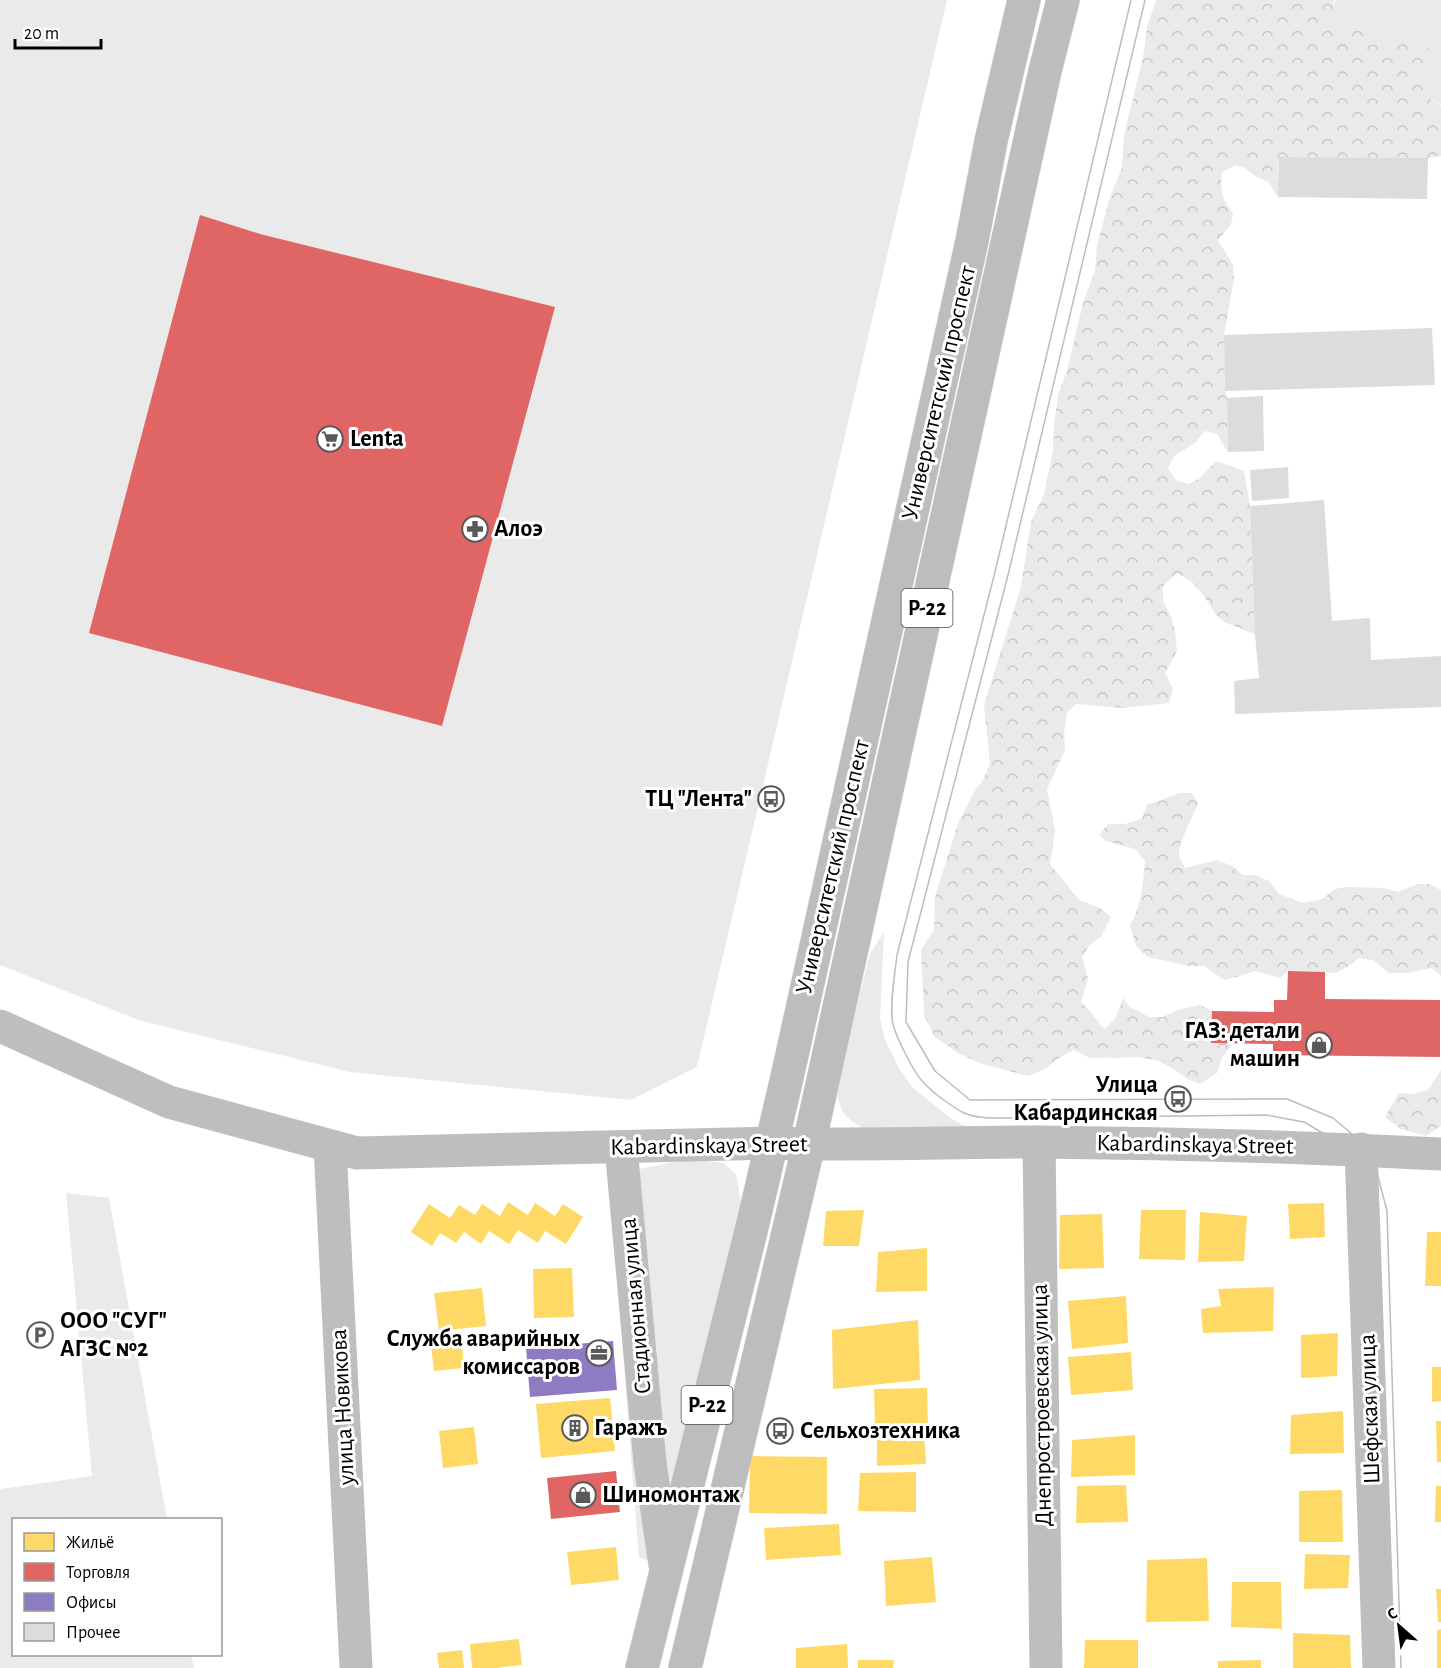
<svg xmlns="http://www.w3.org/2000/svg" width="1441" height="1668" font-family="'Alegreya Sans',sans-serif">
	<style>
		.green { fill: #eaeaea }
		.forest { fill: url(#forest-crowns) }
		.homes { fill: #ffd966 }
		.shops { fill: #e06666 }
		.offices { fill: #8e7cc3 }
		.building { fill: #dcdcdc }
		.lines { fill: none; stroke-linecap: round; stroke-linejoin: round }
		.highway-casing { stroke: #dbdbdb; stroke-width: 34 }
		.minor { stroke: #bebebe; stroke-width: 33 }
		.highway { stroke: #bdbdbd; stroke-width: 33 }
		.tram { stroke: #bdbdbd; stroke-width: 1.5 }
		.labels { text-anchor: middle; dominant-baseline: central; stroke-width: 6; stroke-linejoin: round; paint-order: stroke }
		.shield { fill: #fff; stroke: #4c4c4c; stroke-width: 1.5 }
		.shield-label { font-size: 22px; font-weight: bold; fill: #000 }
		.street-label { font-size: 24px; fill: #000; stroke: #fff }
		.poi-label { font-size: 24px; font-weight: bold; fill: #000; stroke: #fff; text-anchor: start }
	</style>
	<defs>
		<pattern id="forest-crowns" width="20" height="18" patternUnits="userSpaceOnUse" patternTransform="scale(1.5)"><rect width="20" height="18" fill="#eaeaea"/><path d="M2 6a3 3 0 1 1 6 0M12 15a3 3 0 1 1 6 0" fill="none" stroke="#c7c7c7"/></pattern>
	</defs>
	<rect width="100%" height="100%" fill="#fff"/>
	<!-- green -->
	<g class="green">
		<path d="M 0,0 L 947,0 L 697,1067 L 631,1100 L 350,1072 L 141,1021 L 0,965 Z"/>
		<path d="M 1336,0 L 1441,0 L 1441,104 L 1429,99 L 1413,38 L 1370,45 L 1326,22 Z"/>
		<path d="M 884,932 L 880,1019 L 885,1040 L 899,1068 L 912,1087 L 950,1118 L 980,1134 L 870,1131 C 846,1121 840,1113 836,1088 L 870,954 Z"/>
		<path d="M 689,1159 L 723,1163 L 736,1174 L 741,1203 L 655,1562 L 639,1558 L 609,1175 Z"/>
		<path d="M 66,1193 L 109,1198 L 167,1519 L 14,1520 L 14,1654 L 191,1655 L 194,1668 L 0,1668 L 0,1489 L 92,1476 Z"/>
	</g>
	<!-- forest -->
	<g class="forest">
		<path d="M 1156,0 L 1334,0 L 1332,14 L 1327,22 L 1341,30 L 1360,30 L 1370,45 C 1383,44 1397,37 1410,38 C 1416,39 1423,44 1428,47 L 1434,64 L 1424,80 L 1429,99 L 1441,105 L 1441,156 L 1428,158 L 1279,157 L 1278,197 L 1268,182 L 1257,177 L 1244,168 L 1236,165 L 1222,172 C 1220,189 1221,199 1233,213 L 1231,225 L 1218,240 L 1233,265 L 1234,279 L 1224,335 L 1225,390 L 1227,398 L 1228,452 L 1217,434 L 1205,431 L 1195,443 L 1174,456 L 1168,469 L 1176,480 L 1188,484 L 1199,479 L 1216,461 L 1244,471 L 1250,506 L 1255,634 L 1224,622 L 1216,615 L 1204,596 L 1192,582 L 1177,573 L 1163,586 L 1163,601 L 1171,617 L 1175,631 L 1177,651 L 1165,673 L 1173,689 L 1169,703 L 1122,708 L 1076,704 L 1067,712 L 1064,733 L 1065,750 L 1047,789 L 1055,831 L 1050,864 L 1079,900 L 1100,908 L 1111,917 L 1102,935 L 1090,945 L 1082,956 L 1088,979 L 1081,1002 C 1091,1010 1095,1020 1104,1029 C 1117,1020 1118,1012 1123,998 L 1130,1007 L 1149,1017 L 1163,1017 L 1177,1010 L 1200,1005 L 1212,1011 L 1211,1043 L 1233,1043 L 1222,1058 L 1217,1073 L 1200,1084 L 1188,1079 L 1173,1069 L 1159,1061 L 1139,1057 L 1091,1058 L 1073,1050 L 1059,1058 L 1046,1068 L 1029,1076 L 982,1064 L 958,1053 L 935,1037 L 924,1015 L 921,950 L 934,930 L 935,897 L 958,823 L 976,789 L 982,782 L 990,764 L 984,705 L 1021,587 L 1031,522 L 1044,494 L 1053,451 L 1054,425 L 1058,395 L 1067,371 L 1083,303 L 1095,270 L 1097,246 L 1110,197 L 1122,168 L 1124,135 L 1143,57 L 1147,27 Z"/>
		<path d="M 1179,793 L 1192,793 L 1198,804 C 1193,816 1178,844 1179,855 C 1180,859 1183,864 1185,868 L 1217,860 L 1232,866 L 1243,875 L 1255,875 L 1269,881 L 1279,894 L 1303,903 L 1323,899 L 1335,889 L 1346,887 L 1383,888 L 1398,892 L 1418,884 L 1429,884 L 1441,890 L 1441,976 L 1432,968 L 1407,973 L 1389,973 L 1373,960 L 1359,958 L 1349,966 L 1336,973 L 1325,972 L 1288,971 L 1280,978 L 1255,971 L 1240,976 L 1224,980 L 1204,966 L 1188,966 L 1148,957 L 1136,946 L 1130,925 C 1142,905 1143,883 1145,861 L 1135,849 L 1106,841 L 1099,835 L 1108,824 L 1125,824 L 1142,819 L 1147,804 L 1159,801 Z"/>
		<path d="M 1441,1070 L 1441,1126 L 1426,1136 L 1401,1129 L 1385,1117 L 1399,1093 L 1412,1094 L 1428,1090 Z"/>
	</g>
	<!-- homes -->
	<g class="homes">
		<path d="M 508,1202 L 528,1215 L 535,1203 L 555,1216 L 563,1204 L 583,1217 L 566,1244 L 545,1231 L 538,1243 L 518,1230 L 509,1244 L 489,1231 L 481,1244 L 464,1232 L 456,1243 L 440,1233 L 432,1246 L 411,1232 L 429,1204 L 450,1218 L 459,1205 L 475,1215 L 482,1204 L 500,1216 Z"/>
		<path d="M 1324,1203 L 1325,1237 L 1290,1239 L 1288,1204 Z"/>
		<path d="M 864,1210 L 859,1246 L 823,1246 L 826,1211 Z"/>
		<path d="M 1141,1210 L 1186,1210 L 1185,1260 L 1139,1259 Z"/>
		<path d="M 1200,1212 L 1247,1216 L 1244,1261 L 1198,1262 Z"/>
		<path d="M 1102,1214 L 1104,1268 L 1059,1269 L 1060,1215 Z"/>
		<path d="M 1427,1232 L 1441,1232 L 1441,1286 L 1425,1286 Z"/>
		<path d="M 927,1248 L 927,1291 L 876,1292 L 878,1252 Z"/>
		<path d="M 572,1268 L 574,1317 L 534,1318 L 533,1269 Z"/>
		<path d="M 1274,1287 L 1273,1331 L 1203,1333 L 1201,1309 L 1221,1306 L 1218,1289 Z"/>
		<path d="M 482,1288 L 486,1326 L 439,1331 L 434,1293 Z"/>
		<path d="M 1126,1296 L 1128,1343 L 1072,1349 L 1068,1301 Z"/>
		<path d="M 918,1320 L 920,1380 L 833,1389 L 832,1330 Z"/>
		<path d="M 461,1333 L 464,1368 L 434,1371 L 430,1336 Z"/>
		<path d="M 1338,1333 L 1337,1376 L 1301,1378 L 1301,1335 Z"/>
		<path d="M 1131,1352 L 1133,1390 L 1071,1395 L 1068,1357 Z"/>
		<path d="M 1432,1367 L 1441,1367 L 1441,1401 L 1432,1402 Z"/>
		<path d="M 927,1388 L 928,1426 L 875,1430 L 874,1389 Z"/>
		<path d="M 610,1398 L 615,1451 L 541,1458 L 536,1404 Z"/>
		<path d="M 1343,1411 L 1344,1453 L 1290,1454 L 1291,1415 Z"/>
		<path d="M 1436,1421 L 1441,1421 L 1441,1462 L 1437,1462 Z"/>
		<path d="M 474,1427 L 478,1464 L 443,1468 L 439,1431 Z"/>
		<path d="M 924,1434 L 926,1464 L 877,1466 L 877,1437 Z"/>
		<path d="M 1135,1435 L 1135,1475 L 1071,1477 L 1072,1440 Z"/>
		<path d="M 750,1456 L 827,1457 L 827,1514 L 749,1513 Z"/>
		<path d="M 916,1472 L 916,1512 L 858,1511 L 860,1473 Z"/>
		<path d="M 1126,1485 L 1128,1522 L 1076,1523 L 1077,1486 Z"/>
		<path d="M 1436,1486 L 1441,1486 L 1441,1522 L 1435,1522 Z"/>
		<path d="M 1342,1490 L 1343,1542 L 1299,1542 L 1299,1491 Z"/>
		<path d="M 839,1524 L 841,1555 L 766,1560 L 764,1528 Z"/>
		<path d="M 616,1547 L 619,1580 L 571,1585 L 567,1552 Z"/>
		<path d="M 1305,1554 L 1350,1555 L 1348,1588 L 1304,1589 Z"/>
		<path d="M 932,1557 L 936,1602 L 886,1606 L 884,1561 Z"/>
		<path d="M 1207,1558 L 1209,1621 L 1146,1622 L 1147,1560 Z"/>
		<path d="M 1232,1582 L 1281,1582 L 1282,1629 L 1231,1627 Z"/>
		<path d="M 1436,1589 L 1441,1589 L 1441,1622 L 1438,1622 Z"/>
		<path d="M 1441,1629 L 1441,1668 L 1437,1668 L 1437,1630 Z"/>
		<path d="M 1293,1633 L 1350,1635 L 1351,1668 L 1293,1668 Z"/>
		<path d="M 519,1639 L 522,1665 L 495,1668 L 472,1668 L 470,1644 Z"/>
		<path d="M 1085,1640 L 1138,1640 L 1138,1668 L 1084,1668 Z"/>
		<path d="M 847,1644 L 848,1668 L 796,1668 L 796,1648 Z"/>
		<path d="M 462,1650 L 464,1668 L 439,1668 L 437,1653 Z"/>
		<path d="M 858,1660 L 894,1660 L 893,1668 L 858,1668 Z"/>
		<path d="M 1261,1660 L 1261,1668 L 1218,1668 L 1218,1661 Z"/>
	</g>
	<!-- shops -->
	<g class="shops">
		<path d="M 200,215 L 260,234 L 555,307 L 442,726 L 89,633 Z"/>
		<path d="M 1288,971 L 1325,972 L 1325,999 L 1440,1000 L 1440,1057 L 1273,1055 L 1273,1044 L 1211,1043 L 1212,1011 L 1274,1012 L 1274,1000 L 1287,1000 Z"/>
		<path d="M 616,1471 L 620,1512 L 551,1519 L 547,1478 Z"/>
	</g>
	<!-- offices -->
	<path class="offices" d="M 613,1341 L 617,1390 L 530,1397 L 526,1348 Z"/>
	<!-- building -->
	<g class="building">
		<path d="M 1279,157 L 1428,158 L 1427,199 L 1278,197 Z"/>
		<path d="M 1432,328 L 1435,385 L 1225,391 L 1224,335 Z"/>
		<path d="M 1263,396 L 1264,451 L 1228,452 L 1227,398 Z"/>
		<path d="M 1288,467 L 1289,498 L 1252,501 L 1250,470 Z"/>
		<path d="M 1324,500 L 1332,621 L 1370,618 L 1371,660 L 1441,656 L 1441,707 L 1235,714 L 1234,681 L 1259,678 L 1255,634 L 1250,506 Z"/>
	</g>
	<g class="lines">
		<!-- highway casing -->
		<g class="highway-casing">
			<g id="highway">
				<path d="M 642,1668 L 753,1223 L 788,1073 L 972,241 L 991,141 L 1024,0"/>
				<path d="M 685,1668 L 809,1144 L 1045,71 L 1063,0"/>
			</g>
		</g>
		<!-- minor -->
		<g class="minor">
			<path d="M 0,1026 L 169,1102 L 357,1153 L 771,1143 C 860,1146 949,1142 1038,1142 C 1172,1143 1307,1147 1441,1154"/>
			<path d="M 1039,1142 L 1046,1668"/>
			<path d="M 330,1146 L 356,1668"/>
			<path d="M 621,1147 L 650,1463 L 666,1572"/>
			<path d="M 1361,1149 L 1379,1668"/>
		</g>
		<!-- highway -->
		<use href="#highway" class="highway"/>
		<!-- tram -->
		<g class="tram">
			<path d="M 1131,0 L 995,572 L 897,955 C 895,973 889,1007 893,1024 C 896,1037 914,1073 923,1082 C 932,1092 952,1107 964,1113 C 978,1119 995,1118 1010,1118 L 1266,1115 L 1304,1122 L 1350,1149 L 1361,1164 L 1369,1189 L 1373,1219 L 1389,1668"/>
			<path d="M 1145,0 L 1008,575 L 908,962 L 906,1022 L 935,1071 L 970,1100 L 1287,1099 L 1333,1118 L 1371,1150 L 1387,1211 L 1401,1668"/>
		</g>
	</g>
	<!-- icons -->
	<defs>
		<g id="supermarket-ring" transform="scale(1.35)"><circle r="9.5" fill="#fff" stroke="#595959" stroke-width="1.5"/><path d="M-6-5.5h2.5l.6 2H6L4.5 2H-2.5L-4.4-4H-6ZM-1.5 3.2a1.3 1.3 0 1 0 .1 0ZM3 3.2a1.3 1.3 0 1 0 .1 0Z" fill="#595959"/></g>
		<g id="pharmacy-ring" transform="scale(1.35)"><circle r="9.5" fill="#fff" stroke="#595959" stroke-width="1.5"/><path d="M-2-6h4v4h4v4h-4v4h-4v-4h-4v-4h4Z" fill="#595959"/></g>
		<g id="bus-ring" transform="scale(1.35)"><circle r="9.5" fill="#fff" stroke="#595959" stroke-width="1.5"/><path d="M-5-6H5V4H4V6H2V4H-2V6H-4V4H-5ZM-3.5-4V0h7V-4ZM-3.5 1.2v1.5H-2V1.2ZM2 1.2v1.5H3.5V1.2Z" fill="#595959"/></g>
		<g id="shop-ring" transform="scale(1.35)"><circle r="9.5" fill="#fff" stroke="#595959" stroke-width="1.5"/><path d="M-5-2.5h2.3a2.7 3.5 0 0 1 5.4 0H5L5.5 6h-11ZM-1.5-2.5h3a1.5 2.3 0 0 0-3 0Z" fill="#595959"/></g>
		<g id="parking-ring" transform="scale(1.35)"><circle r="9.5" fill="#fff" stroke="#595959" stroke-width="1.5"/><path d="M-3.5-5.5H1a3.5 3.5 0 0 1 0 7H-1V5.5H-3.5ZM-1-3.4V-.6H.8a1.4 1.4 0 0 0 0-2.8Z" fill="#595959"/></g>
		<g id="office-ring" transform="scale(1.35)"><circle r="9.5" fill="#fff" stroke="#595959" stroke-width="1.5"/><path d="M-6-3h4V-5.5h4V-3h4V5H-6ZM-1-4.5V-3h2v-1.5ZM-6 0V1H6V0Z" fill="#595959"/></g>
		<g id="building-ring" transform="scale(1.35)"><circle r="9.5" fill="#fff" stroke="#595959" stroke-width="1.5"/><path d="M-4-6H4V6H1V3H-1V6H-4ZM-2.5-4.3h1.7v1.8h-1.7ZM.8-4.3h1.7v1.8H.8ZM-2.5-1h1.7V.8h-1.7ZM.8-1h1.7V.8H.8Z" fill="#595959"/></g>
	</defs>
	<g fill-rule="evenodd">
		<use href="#supermarket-ring" x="330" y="439"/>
		<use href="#pharmacy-ring" x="475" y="529"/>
		<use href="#bus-ring" x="771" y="799"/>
		<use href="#shop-ring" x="1319" y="1045"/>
		<use href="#bus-ring" x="1178" y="1099"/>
		<use href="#parking-ring" x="40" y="1335"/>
		<use href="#office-ring" x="599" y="1353"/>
		<use href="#building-ring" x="575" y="1428"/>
		<use href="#bus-ring" x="780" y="1431"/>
		<use href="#shop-ring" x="583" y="1495"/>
	</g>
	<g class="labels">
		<!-- shield labels -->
		<g class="shield">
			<rect x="901.5" y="589" width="51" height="38" rx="4.5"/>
			<rect x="681.5" y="1386" width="51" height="38" rx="4.5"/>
		</g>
		<g class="shield-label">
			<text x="927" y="608">Р-22</text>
			<text x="707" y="1405">Р-22</text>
		</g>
		<!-- street labels -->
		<g class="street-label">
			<text transform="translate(939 393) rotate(-77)">Университетский проспект</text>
			<text transform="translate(833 867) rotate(-77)">Университетский проспект</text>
			<text transform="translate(1195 1145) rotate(1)">Kabardinskaya Street</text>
			<text transform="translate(709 1146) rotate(-1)">Kabardinskaya Street</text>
			<text transform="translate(636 1306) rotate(-95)">Стадионная улица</text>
			<text transform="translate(1042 1405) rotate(-91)">Днепростроевская улица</text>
			<text transform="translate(343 1407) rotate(-93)">улица Новикова</text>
			<text transform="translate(1370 1409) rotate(-92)">Шефская улица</text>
		</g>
		<!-- poi labels -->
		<g class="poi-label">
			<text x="350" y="439">Lenta</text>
			<text x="494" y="529">Алоэ</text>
			<text x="752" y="799" text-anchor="end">ТЦ "Лента"</text>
			<text x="1300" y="1031" text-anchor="end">ГАЗ: детали<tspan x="1300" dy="28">машин</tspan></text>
			<text x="1158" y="1085" text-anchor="end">Улица<tspan x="1158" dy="28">Кабардинская</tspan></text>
			<text x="60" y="1321">ООО "СУГ"<tspan x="60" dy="28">АГЗС №2</tspan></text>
			<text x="580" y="1339" text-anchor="end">Служба аварийных<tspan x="580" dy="28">комиссаров</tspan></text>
			<text x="594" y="1428">Гаражъ</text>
			<text x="800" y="1431">Сельхозтехника</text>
			<text x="602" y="1495">Шиномонтаж</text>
		</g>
	</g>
	<!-- legend -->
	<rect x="12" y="1518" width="210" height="138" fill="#ffffff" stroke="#999999" stroke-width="1.5"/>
	<rect x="24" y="1533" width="30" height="18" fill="#ffd966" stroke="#999999" stroke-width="1.5"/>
	<text x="66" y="1548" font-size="18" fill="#000000">Жильё</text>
	<rect x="24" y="1563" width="30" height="18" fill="#e06666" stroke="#999999" stroke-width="1.5"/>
	<text x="66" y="1578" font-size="18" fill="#000000">Торговля</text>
	<rect x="24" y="1593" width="30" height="18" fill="#8e7cc3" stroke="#999999" stroke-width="1.5"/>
	<text x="66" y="1608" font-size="18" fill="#000000">Офисы</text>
	<rect x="24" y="1623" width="30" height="18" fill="#dcdcdc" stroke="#999999" stroke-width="1.5"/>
	<text x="66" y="1638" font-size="18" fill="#000000">Прочее</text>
	<!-- north arrow -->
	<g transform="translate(1399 1626) rotate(332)" stroke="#ffffff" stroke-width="4.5" paint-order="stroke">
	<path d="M0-4.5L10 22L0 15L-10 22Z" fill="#000000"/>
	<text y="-9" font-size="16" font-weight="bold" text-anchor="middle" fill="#000000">С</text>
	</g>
	<!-- scale -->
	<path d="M15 39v9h86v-9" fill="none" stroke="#000000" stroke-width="3"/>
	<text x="24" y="39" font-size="18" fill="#000000" stroke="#ffffff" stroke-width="4.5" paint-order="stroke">20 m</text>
</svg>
